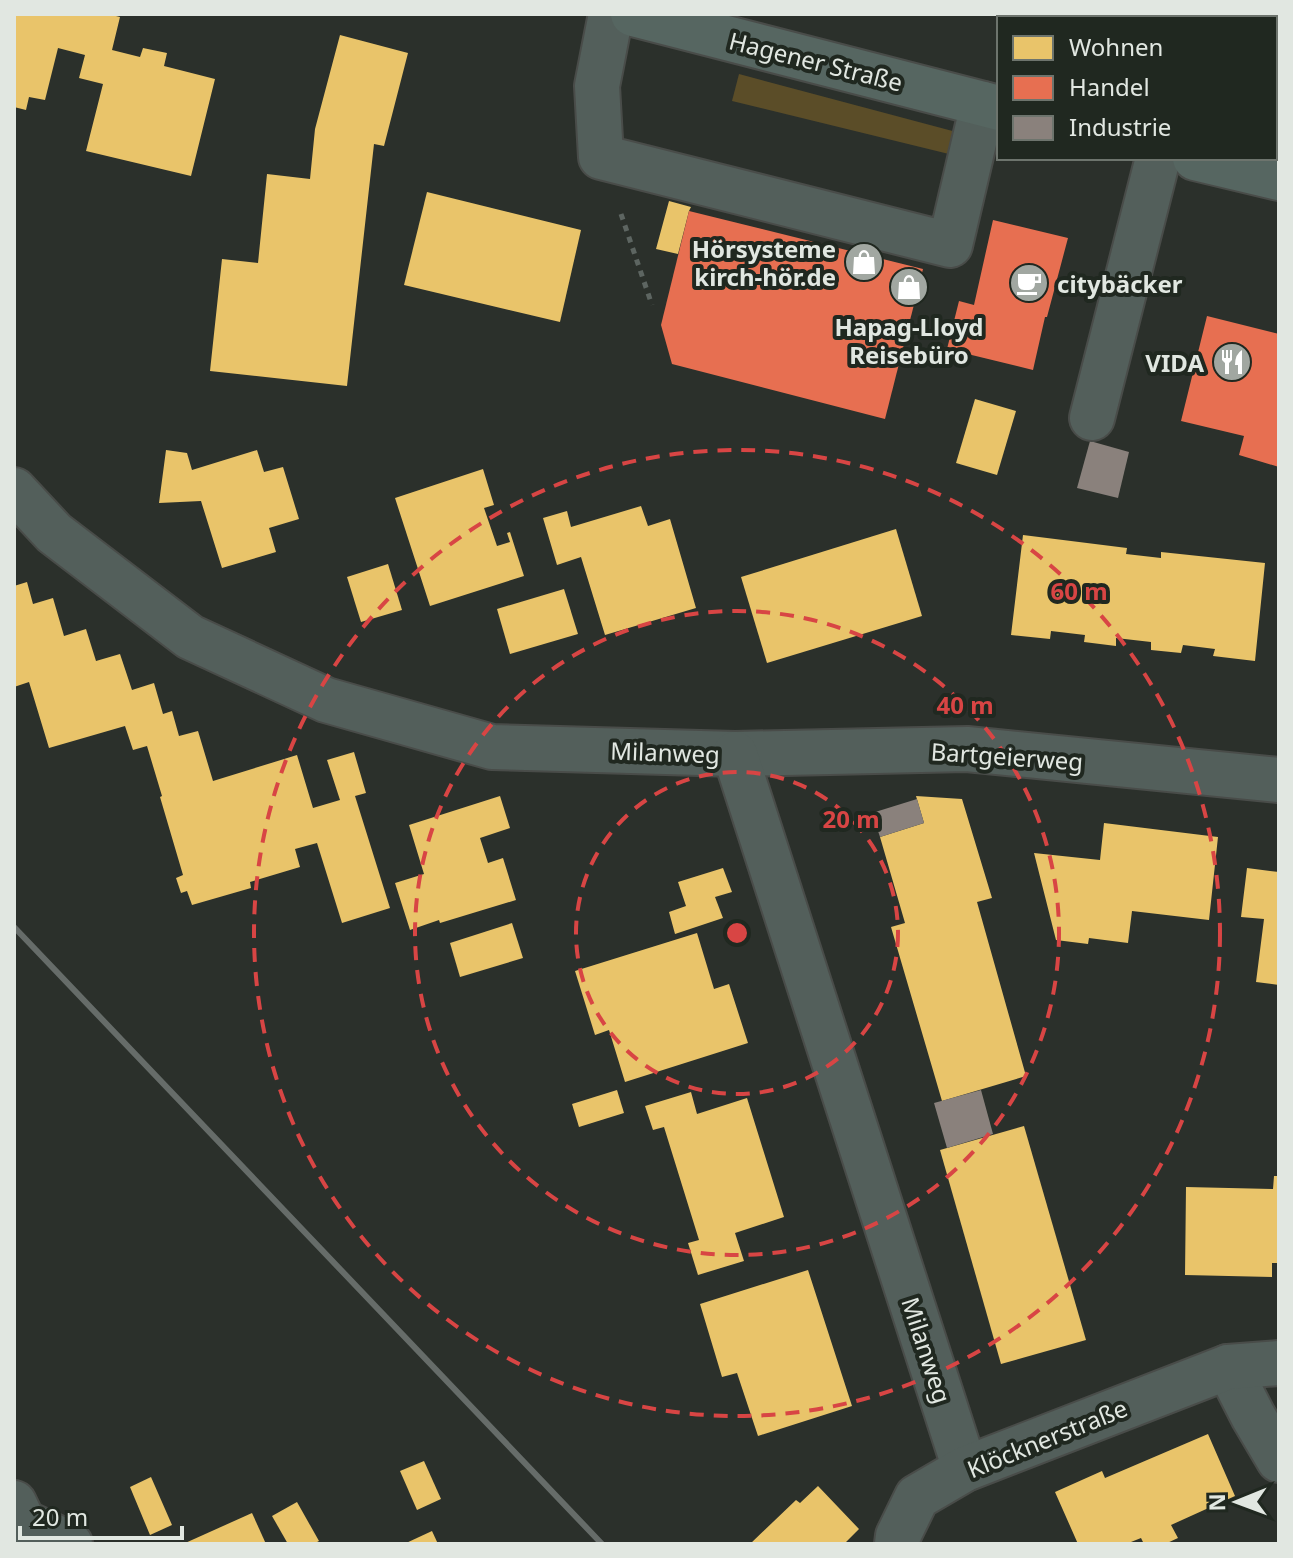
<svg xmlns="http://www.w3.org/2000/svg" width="1293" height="1558" font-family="'Noto Sans',sans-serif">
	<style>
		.green { fill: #5b4d28 }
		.homes { fill: #e9c46a }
		.shops { fill: #e76f51 }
		.industry { fill: #8a817c }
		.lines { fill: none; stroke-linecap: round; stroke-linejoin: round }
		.minor-casing { stroke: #494c49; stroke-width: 48 }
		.major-casing { stroke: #494c49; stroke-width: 48 }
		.path { stroke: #5d6561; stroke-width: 5; stroke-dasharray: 6 6; stroke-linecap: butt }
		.minor { stroke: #535f5b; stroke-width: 44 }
		.major { stroke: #566661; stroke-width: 44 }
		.rail { stroke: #666c69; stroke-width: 6 }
		.ring { fill: none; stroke: #d84544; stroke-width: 4; stroke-dasharray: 14 10 }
		.labels { text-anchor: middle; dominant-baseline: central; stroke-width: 8; stroke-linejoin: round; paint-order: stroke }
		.street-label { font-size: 24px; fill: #e1e7e1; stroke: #202820 }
		.poi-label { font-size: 24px; font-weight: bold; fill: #e1e7e1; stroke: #202820; text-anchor: end }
		.centre { fill: #d84544; stroke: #202820; stroke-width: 4 }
		.ring-label { font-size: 24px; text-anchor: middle; font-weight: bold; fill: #d84544; stroke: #202820; stroke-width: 8; stroke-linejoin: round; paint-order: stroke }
	</style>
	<rect width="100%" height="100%" fill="#2b302b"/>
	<!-- green -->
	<path class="green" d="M 739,74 L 960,133 L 953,155 L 732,101 Z"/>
	<!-- homes -->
	<g class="homes">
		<path d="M 14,14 L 108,14 L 120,17 L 112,50 L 140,57 L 143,48 L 167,53 L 164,66 L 215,79 L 191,176 L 86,151 L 103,84 L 79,78 L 85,55 L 58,48 L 45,100 L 29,97 L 26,110 L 14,107 Z"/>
		<path d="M 1182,14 L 1279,14 L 1279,52 L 1275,51 L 1275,18 L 1181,18 Z"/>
		<path d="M 340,35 L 408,53 L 384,146 L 374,144 L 347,386 L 210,371 L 222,259 L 258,263 L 267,174 L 310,179 L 315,129 Z"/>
		<path d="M 427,192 L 581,230 L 560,322 L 404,285 Z"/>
		<path d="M 669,201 L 691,207 L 689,211 L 678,254 L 656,249 Z"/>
		<path d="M 975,399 L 1016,411 L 997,475 L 956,463 Z"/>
		<path d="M 166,450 L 187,453 L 192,470 L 257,450 L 264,472 L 283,467 L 299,519 L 269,528 L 276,552 L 222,568 L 201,501 L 159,503 Z"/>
		<path d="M 483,469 L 494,505 L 484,508 L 497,546 L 510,542 L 507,533 L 510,532 L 524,576 L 430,606 L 395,498 Z"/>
		<path d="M 641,506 L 648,526 L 670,519 L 696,608 L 605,635 L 581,557 L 557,565 L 543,518 L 567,511 L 571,527 Z"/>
		<path d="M 896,529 L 922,616 L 767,663 L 741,577 Z"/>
		<path d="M 1023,535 L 1127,548 L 1126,554 L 1161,558 L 1161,552 L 1265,563 L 1255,661 L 1213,656 L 1215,649 L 1183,645 L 1181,653 L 1151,650 L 1151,642 L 1116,638 L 1116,646 L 1084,642 L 1085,635 L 1051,631 L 1050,639 L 1011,635 Z"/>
		<path d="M 388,564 L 402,610 L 361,622 L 347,577 Z"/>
		<path d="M 27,582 L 33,604 L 53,598 L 64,636 L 86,629 L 96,661 L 120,654 L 132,690 L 154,683 L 163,714 L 172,711 L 179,736 L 198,731 L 213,781 L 297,755 L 313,808 L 340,800 L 327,760 L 354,752 L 366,793 L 355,796 L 390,908 L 342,923 L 317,843 L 295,849 L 300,867 L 250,882 L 251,888 L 192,905 L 187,891 L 181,893 L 176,878 L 183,875 L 160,797 L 162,796 L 147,746 L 133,750 L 125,726 L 49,748 L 29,682 L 14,687 L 14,586 Z"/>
		<path d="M 564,589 L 578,634 L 510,654 L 497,609 Z"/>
		<path d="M 500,796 L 510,828 L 480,838 L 488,863 L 503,858 L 516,900 L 440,923 L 439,920 L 410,930 L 395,883 L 424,874 L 409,825 Z"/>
		<path d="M 916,796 L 962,799 L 992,898 L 977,902 L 1026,1076 L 942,1101 L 891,927 L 905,923 L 880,837 L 924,823 Z"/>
		<path d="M 1104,823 L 1218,837 L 1209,920 L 1132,911 L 1128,943 L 1089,938 L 1088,944 L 1056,940 L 1034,853 L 1100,860 Z"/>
		<path d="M 723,868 L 732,892 L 715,897 L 723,918 L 675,934 L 669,912 L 686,906 L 678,882 Z"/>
		<path d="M 1247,868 L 1279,872 L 1279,985 L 1256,982 L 1264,919 L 1241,917 Z"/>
		<path d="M 512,923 L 523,958 L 460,977 L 450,943 Z"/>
		<path d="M 697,933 L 714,989 L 729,984 L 748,1043 L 625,1082 L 609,1030 L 595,1035 L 575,971 Z"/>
		<path d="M 617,1090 L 624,1113 L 579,1127 L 572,1104 Z"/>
		<path d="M 691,1092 L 697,1114 L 747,1098 L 784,1217 L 735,1233 L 744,1261 L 698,1275 L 688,1243 L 699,1240 L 664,1127 L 653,1130 L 645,1106 Z"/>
		<path d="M 1024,1126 L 1086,1340 L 1001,1364 L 940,1150 Z"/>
		<path d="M 1274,1176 L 1279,1176 L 1279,1263 L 1272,1263 L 1272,1277 L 1185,1275 L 1186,1187 L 1273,1189 Z"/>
		<path d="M 808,1270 L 852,1406 L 758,1436 L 737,1373 L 722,1377 L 700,1304 Z"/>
		<path d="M 1208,1434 L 1235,1496 L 1171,1525 L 1178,1538 L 1165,1544 L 1144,1544 L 1141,1538 L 1126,1544 L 1078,1544 L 1055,1492 L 1102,1471 L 1105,1478 Z"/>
		<path d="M 424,1461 L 441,1499 L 417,1510 L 400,1471 Z"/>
		<path d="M 151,1477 L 172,1525 L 150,1535 L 130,1487 Z"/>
		<path d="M 818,1486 L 859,1529 L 844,1544 L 750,1544 L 796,1500 L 800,1503 Z"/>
		<path d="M 297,1502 L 319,1541 L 313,1544 L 288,1544 L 272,1516 Z"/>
		<path d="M 252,1513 L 266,1544 L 183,1544 Z"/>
		<path d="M 432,1531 L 438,1544 L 404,1544 Z"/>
	</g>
	<!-- shops -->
	<g class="shops">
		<path d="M 689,211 L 923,269 L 885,419 L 672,364 L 661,325 Z"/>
		<path d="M 993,220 L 1068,238 L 1047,317 L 1045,317 L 1033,370 L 947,349 L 959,301 L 974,305 Z"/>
		<path d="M 1207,316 L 1279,334 L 1279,467 L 1239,455 L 1244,436 L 1181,421 Z"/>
	</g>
	<!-- industry -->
	<g class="industry">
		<path d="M 1090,441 L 1129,452 L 1118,498 L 1077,488 Z"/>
		<path d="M 917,799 L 924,823 L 880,837 L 872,813 Z"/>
		<path d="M 981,1090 L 993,1134 L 947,1148 L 934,1103 Z"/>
	</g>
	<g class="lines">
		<!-- minor casing -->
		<g class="minor-casing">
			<g id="minor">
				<path d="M 611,14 L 597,86 L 601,157 L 950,245 L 983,104"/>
				<path d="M 1149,18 L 1150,14"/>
				<path d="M 1092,418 L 1158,158"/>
				<path d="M 14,490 L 54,533 L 190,637 L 326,700 L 492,747 L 735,754 L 967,749 L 1279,780"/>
				<path d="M 735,754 L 965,1469"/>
				<path d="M 1228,1367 L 1253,1416 L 1279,1460"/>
				<path d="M 14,1503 L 23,1522 L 70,1544"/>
				<path d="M 897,1544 L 898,1536 L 917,1497 L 965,1469 L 1228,1367 L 1279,1363"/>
			</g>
		</g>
		<!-- major casing -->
		<g class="major-casing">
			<g id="major">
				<path d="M 633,14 L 999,108"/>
				<path d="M 1195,158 L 1279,178"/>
			</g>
		</g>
		<!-- path -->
		<path class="path" d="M 621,214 L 652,305"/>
		<!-- minor -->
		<use href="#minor" class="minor"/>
		<!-- major -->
		<use href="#major" class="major"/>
		<!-- rail -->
		<path class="rail" d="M 14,927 L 602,1544"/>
	</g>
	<!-- distance rings -->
	<g class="ring">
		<circle cx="737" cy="933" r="161"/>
		<circle cx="737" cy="933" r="322"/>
		<circle cx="737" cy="933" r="483"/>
	</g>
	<!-- icons -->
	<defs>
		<g id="shop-disc" transform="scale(2)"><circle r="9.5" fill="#a1a7a1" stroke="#202820"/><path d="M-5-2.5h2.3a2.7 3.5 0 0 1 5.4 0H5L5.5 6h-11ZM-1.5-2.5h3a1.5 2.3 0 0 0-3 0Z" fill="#fff"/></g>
		<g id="cafe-disc" transform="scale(2)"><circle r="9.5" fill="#a1a7a1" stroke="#202820"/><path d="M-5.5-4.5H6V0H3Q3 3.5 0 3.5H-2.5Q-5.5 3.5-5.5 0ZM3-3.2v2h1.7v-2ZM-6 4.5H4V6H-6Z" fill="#fff"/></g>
		<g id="restaurant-disc" transform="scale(2)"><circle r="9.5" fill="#a1a7a1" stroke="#202820"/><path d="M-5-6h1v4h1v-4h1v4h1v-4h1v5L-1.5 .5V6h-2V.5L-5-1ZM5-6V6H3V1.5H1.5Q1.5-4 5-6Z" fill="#fff"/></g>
	</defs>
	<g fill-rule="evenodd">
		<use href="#shop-disc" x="864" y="262"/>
		<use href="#cafe-disc" x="1029" y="283"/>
		<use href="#shop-disc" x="909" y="287"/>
		<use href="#restaurant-disc" x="1232" y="362"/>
	</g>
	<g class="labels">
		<!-- street labels -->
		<g class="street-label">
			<text transform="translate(816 61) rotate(14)">Hagener Straße</text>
			<text transform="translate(665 752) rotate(2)">Milanweg</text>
			<text transform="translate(1007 756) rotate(4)">Bartgeierweg</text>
			<text transform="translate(927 1350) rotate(72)">Milanweg</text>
			<text transform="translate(1047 1438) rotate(-22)">Klöcknerstraße</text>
		</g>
		<!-- poi labels -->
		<g class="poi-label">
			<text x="836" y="248">Hörsysteme<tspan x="836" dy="28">kirch-hör.de</tspan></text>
			<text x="1057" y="283" text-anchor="start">citybäcker</text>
			<text x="909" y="326" text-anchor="middle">Hapag-Lloyd<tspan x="909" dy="28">Reisebüro</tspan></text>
			<text x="1204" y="362">VIDA</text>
		</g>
	</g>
	<circle cx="737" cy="933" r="12" class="centre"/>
	<g class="ring-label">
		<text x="1079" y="600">60 m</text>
		<text x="965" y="714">40 m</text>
		<text x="851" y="828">20 m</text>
	</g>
	<!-- border -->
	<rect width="1293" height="1558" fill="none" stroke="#e1e7e1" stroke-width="32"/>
	<!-- legend -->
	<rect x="997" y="16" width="280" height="144" fill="#202820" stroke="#6d746d" stroke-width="2"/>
	<rect x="1013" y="36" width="40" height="24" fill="#e9c46a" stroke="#6d746d" stroke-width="2"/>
	<text x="1069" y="56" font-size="24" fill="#e1e7e1">Wohnen</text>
	<rect x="1013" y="76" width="40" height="24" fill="#e76f51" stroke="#6d746d" stroke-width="2"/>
	<text x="1069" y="96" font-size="24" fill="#e1e7e1">Handel</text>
	<rect x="1013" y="116" width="40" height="24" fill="#8a817c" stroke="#6d746d" stroke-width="2"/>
	<text x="1069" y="136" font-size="24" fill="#e1e7e1">Industrie</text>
	<!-- north arrow -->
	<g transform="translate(1237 1502) rotate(269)" stroke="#202820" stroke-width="6" paint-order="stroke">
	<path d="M0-6L14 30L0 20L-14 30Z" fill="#e1e7e1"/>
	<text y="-12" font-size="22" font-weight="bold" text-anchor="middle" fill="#e1e7e1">N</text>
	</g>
	<!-- scale -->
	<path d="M20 1526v12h162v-12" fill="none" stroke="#e1e7e1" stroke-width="4"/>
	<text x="32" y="1526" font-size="24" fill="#e1e7e1" stroke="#202820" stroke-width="6" paint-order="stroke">20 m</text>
</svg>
